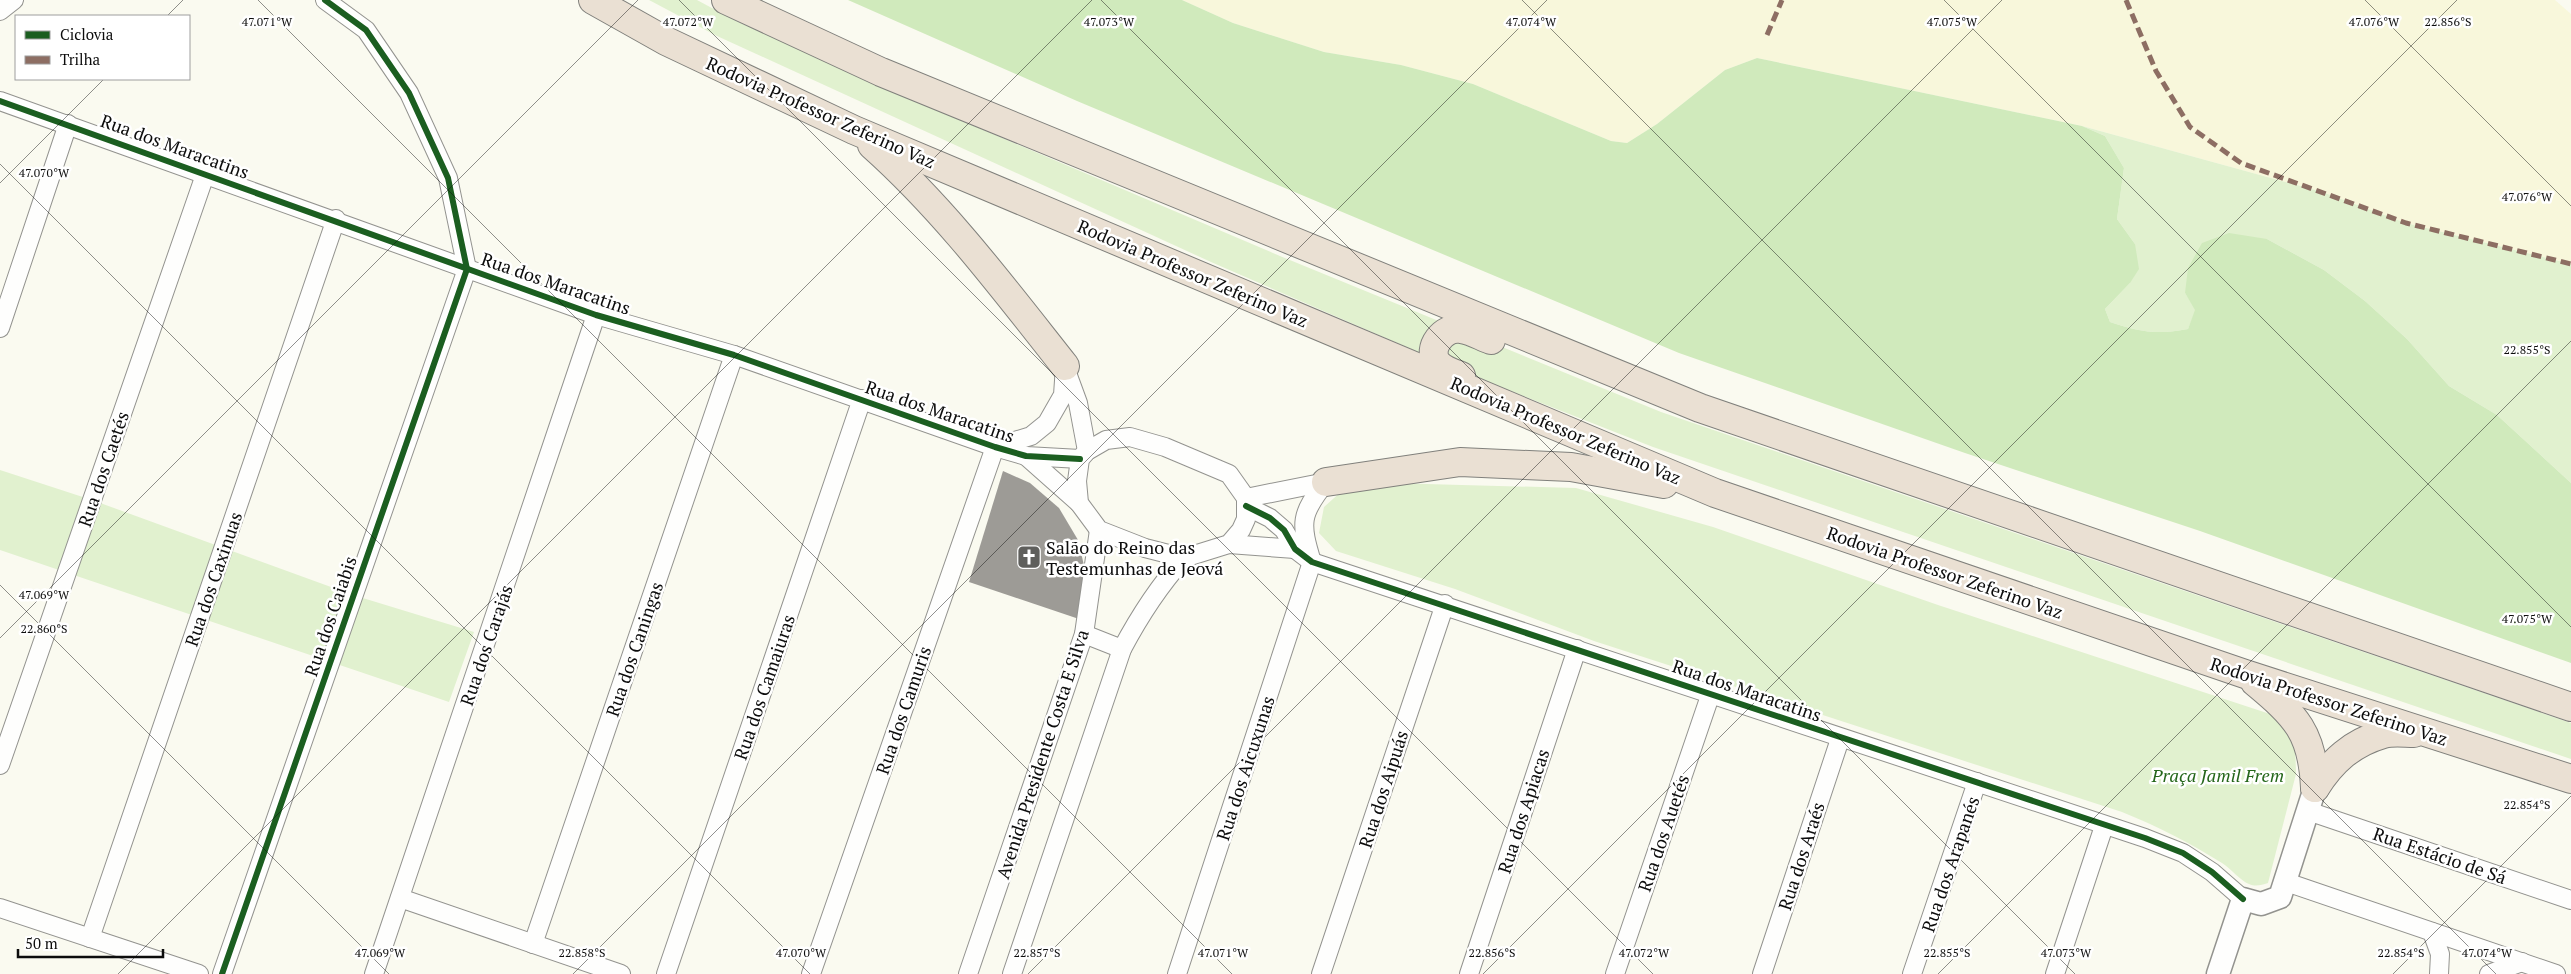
<svg xmlns="http://www.w3.org/2000/svg" width="2571" height="974" font-family="'PT Serif',serif">
	<style>
		.farmland { fill: #f8f7db }
		.green { fill: #e1f1cf }
		.forest { fill: #d0eabc }
		.building { fill: #9d9b96 }
		.lines { fill: none; stroke-linecap: round; stroke-linejoin: round }
		.minor-casing { stroke: #93938f; stroke-width: 20 }
		.tertiary-casing { stroke: #93938f; stroke-width: 25 }
		.motorway-casing { stroke: #80807c; stroke-width: 30 }
		.minor { stroke: #fefefd; stroke-width: 18 }
		.tertiary { stroke: #fefefd; stroke-width: 22 }
		.motorway { stroke: #eae0d3; stroke-width: 28 }
		.quiet { stroke: #8d6e63; stroke-width: 5; stroke-dasharray: 10 5; stroke-linecap: butt }
		.cycleway-casing { stroke: #fff; stroke-width: 9 }
		.cycleway { stroke: #1b5e20; stroke-width: 6 }
		.ticks { fill: none; stroke: #0c0c0c; stroke-width: 1; stroke-opacity: 0.45 }
		.labels { text-anchor: middle; dominant-baseline: central; stroke-width: 5; stroke-linejoin: round; paint-order: stroke }
		.street-label { font-size: 18px; fill: #0c0c0c; stroke: #fff }
		.poi-label { font-size: 18px; fill: #0c0c0c; stroke: #fff; text-anchor: start }
		.park-label { font-size: 18px; font-style: italic; fill: #24661a; stroke: #fff }
		.ticks-label { font-size: 12px; text-anchor: middle; fill: #0c0c0c; stroke: #fff; stroke-width: 5; stroke-linejoin: round; paint-order: stroke }
	</style>
	<rect width="100%" height="100%" fill="#fafaf0"/>
	<!-- farmland -->
	<path class="farmland" d="M 1182,0 L 2555,0 L 2571,14 L 2571,264 L 2406,223 L 2322,192 L 2082,126 L 1757,58 L 1725,70 L 1657,124 L 1627,143 L 1611,141 L 1473,84 L 1401,65 L 1324,52 L 1233,23 Z"/>
	<!-- green -->
	<g class="green">
		<path d="M 649,0 L 697,0 L 736,21 L 953,117 L 1280,256 L 1661,412 L 2571,723 L 2571,759 L 1653,447 L 1480,379 L 1211,262 L 717,36 Z"/>
		<path d="M 2082,126 L 2322,192 L 2406,223 L 2571,264 L 2571,483 L 2497,415 L 2449,386 L 2407,339 L 2365,301 L 2324,270 L 2267,239 L 2185,293 L 2196,310 L 2188,329 C 2158,335 2139,332 2110,322 L 2105,309 L 2130,283 L 2135,244 L 2117,219 L 2124,168 L 2105,136 Z"/>
		<path d="M 0,470 L 92,500 L 353,595 L 474,632 L 449,702 L 0,550 Z"/>
		<path d="M 1352,482 L 1576,488 L 1713,527 L 1938,605 L 2270,714 L 2295,738 L 2296,774 L 2268,883 C 2261,885 2256,887 2249,884 C 2242,882 2230,868 2222,863 C 2190,843 2157,826 2122,812 L 1594,641 L 1455,589 L 1336,551 L 1319,533 L 1324,507 Z"/>
	</g>
	<!-- forest -->
	<path class="forest" d="M 848,0 L 1182,0 L 1233,23 L 1324,52 L 1401,65 L 1473,84 L 1611,141 L 1627,143 L 1657,124 L 1725,70 L 1757,58 L 2082,126 L 2105,136 L 2124,168 L 2117,219 L 2135,244 L 2139,269 L 2130,283 L 2105,309 L 2110,322 C 2139,332 2158,335 2188,329 L 2195,310 L 2185,293 L 2188,268 L 2202,243 L 2229,233 L 2267,239 L 2324,270 L 2365,301 L 2407,339 L 2449,386 L 2497,415 L 2571,483 L 2571,663 L 2200,531 L 1965,453 L 1679,353 L 1077,101 Z"/>
	<!-- building -->
	<path class="building" d="M 1003,471 L 1030,483 L 1059,508 L 1078,540 L 1086,574 L 1079,619 L 969,582 Z"/>
	<g class="lines">
		<!-- minor casing -->
		<g class="minor-casing">
			<g id="minor">
				<path d="M 0,11 L 14,0"/>
				<path d="M 0,101 L 596,315 L 734,355 L 995,447 L 1026,456 L 1080,459"/>
				<path d="M 0,328 L 68,124"/>
				<path d="M 1067,373 L 1078,403 L 1087,451"/>
				<path d="M 1130,437 L 1165,447 L 1229,474 L 1246,498 L 1246,519 L 1241,530 L 1229,544 L 1184,558 L 1145,548 L 1099,530 L 1079,503 L 1077,481 L 1080,459 L 1087,451 L 1106,440 Z"/>
				<path d="M 1026,456 L 1079,503"/>
				<path d="M 1246,498 L 1326,482"/>
				<path d="M 1246,506 L 1270,518 L 1284,530 L 1295,549 L 1312,562 L 2145,838 L 2183,853 L 2212,872 L 2243,899"/>
				<path d="M 1229,544 L 1295,549"/>
				<path d="M 1084,634 L 1122,649"/>
				<path d="M 0,765 L 206,172"/>
				<path d="M 2308,811 L 2571,900"/>
				<path d="M 2286,882 L 2556,974"/>
				<path d="M 400,898 L 621,974"/>
				<path d="M 0,908 L 199,974"/>
				<path d="M 2432,932 L 2440,954 L 2439,974"/>
				<path d="M 90,938 L 336,219"/>
				<path d="M 533,944 L 734,355"/>
				<path d="M 222,974 L 467,269 L 448,178 L 409,93 L 366,30 L 325,0"/>
				<path d="M 374,974 L 596,315"/>
				<path d="M 666,974 L 862,399"/>
				<path d="M 811,974 L 995,447 L 1031,436 L 1047,423 L 1063,395 L 1065,366"/>
				<path d="M 968,974 L 1084,634 L 1099,530"/>
				<path d="M 1012,974 L 1122,649 C 1140,615 1159,586 1184,558"/>
				<path d="M 1177,974 L 1312,562 C 1300,523 1300,514 1326,482"/>
				<path d="M 1321,974 L 1445,604"/>
				<path d="M 1469,974 L 1577,649"/>
				<path d="M 1615,974 L 1711,693"/>
				<path d="M 1762,974 L 1840,739"/>
				<path d="M 1912,974 L 1977,782"/>
				<path d="M 2055,974 L 2104,826"/>
				<path d="M 2489,974 L 2522,962"/>
			</g>
		</g>
		<!-- tertiary casing -->
		<g class="tertiary-casing">
			<path id="tertiary" d="M 2218,974 L 2243,899 L 2261,904 L 2280,897 L 2315,788"/>
		</g>
		<!-- motorway casing -->
		<g class="motorway-casing">
			<g id="motorway">
				<path d="M 593,0 L 666,41 L 854,130 L 1715,493 L 2245,674 L 2571,779"/>
				<path d="M 726,0 L 881,72 L 1700,408 L 2571,707"/>
				<path d="M 872,145 C 945,210 1004,289 1065,366"/>
				<path d="M 1461,376 C 1453,373 1443,370 1437,363 C 1426,348 1444,326 1461,329 C 1471,330 1482,337 1491,340"/>
				<path d="M 1326,482 L 1460,462 L 1571,467 L 1664,484"/>
				<path d="M 2255,682 C 2296,716 2313,733 2315,788"/>
				<path d="M 2315,788 C 2332,761 2352,743 2383,734 C 2393,731 2405,733 2414,733"/>
			</g>
		</g>
		<!-- minor -->
		<use href="#minor" class="minor"/>
		<!-- tertiary -->
		<use href="#tertiary" class="tertiary"/>
		<!-- motorway -->
		<use href="#motorway" class="motorway"/>
		<!-- quiet -->
		<g class="quiet">
			<path d="M 2126,0 L 2156,71 L 2190,127 L 2241,163 L 2406,223 L 2571,264"/>
			<path d="M 1767,35 L 1782,0"/>
		</g>
		<!-- cycleway casing -->
		<g class="cycleway-casing">
			<g id="cycleway">
				<path d="M 0,101 L 596,315 L 734,355 L 995,447 L 1026,456 L 1080,459"/>
				<path d="M 1246,506 L 1270,518 L 1284,530 L 1295,549 L 1312,562 L 2145,838 L 2183,853 L 2212,872 L 2243,899"/>
				<path d="M 222,974 L 467,269 L 448,178 L 409,93 L 366,30 L 325,0"/>
			</g>
		</g>
		<!-- cycleway -->
		<use href="#cycleway" class="cycleway"/>
	</g>
	<!-- ticks -->
	<path class="ticks" d="M 258,0 L 1232,974M 679,0 L 1653,974M 1101,0 L 2075,974M 1522,0 L 2496,974M 1944,0 L 2571,627M 2365,0 L 2571,206M 167,16 L 183,0M 0,164 L 810,974M 0,183 L 104,79M 0,585 L 389,974M 0,638 L 638,0M 118,974 L 1092,0M 573,974 L 1547,0M 1028,974 L 2002,0M 1483,974 L 2457,0M 1938,974 L 2571,341M 2393,974 L 2571,796"/>
	<!-- icons -->
	<defs>
		<g id="church-square" transform="scale(1.25)"><rect x="-9" y="-9" width="18" height="18" rx="4" fill="#5f5f5c" stroke="#fff"/><path d="M-1.2-6h2.4v3.5h3.3v2.4h-3.3V6h-2.4V-.1h-3.3v-2.4h3.3Z" fill="#fff"/></g>
	</defs>
	<g fill-rule="evenodd">
		<use href="#church-square" x="1029" y="557"/>
	</g>
	<g class="labels">
		<!-- street labels -->
		<g class="street-label">
			<text transform="translate(821 112) rotate(24)">Rodovia Professor Zeferino Vaz</text>
			<text transform="translate(175 146) rotate(20)">Rua dos Maracatins</text>
			<text transform="translate(1193 273) rotate(23)">Rodovia Professor Zeferino Vaz</text>
			<text transform="translate(556 283) rotate(19)">Rua dos Maracatins</text>
			<text transform="translate(940 411) rotate(19)">Rua dos Maracatins</text>
			<text transform="translate(1566 430) rotate(23)">Rodovia Professor Zeferino Vaz</text>
			<text transform="translate(103 469) rotate(-71)">Rua dos Caetés</text>
			<text transform="translate(1945 572) rotate(19)">Rodovia Professor Zeferino Vaz</text>
			<text transform="translate(213 579) rotate(-71)">Rua dos Caxinuas</text>
			<text transform="translate(330 616) rotate(-71)">Rua dos Caiabis</text>
			<text transform="translate(486 645) rotate(-71)">Rua dos Carajás</text>
			<text transform="translate(634 649) rotate(-71)">Rua dos Caningas</text>
			<text transform="translate(764 687) rotate(-71)">Rua dos Camaiuras</text>
			<text transform="translate(1747 690) rotate(19)">Rua dos Maracatins</text>
			<text transform="translate(2329 701) rotate(18)">Rodovia Professor Zeferino Vaz</text>
			<text transform="translate(903 710) rotate(-71)">Rua dos Camuris</text>
			<text transform="translate(1042 754) rotate(-72)">Avenida Presidente Costa E Silva</text>
			<text transform="translate(1245 768) rotate(-72)">Rua dos Aicuxunas</text>
			<text transform="translate(1383 789) rotate(-72)">Rua dos Aipuás</text>
			<text transform="translate(1523 811) rotate(-72)">Rua dos Apiacas</text>
			<text transform="translate(1663 833) rotate(-71)">Rua dos Auetés</text>
			<text transform="translate(2440 855) rotate(19)">Rua Estácio de Sá</text>
			<text transform="translate(1801 856) rotate(-72)">Rua dos Araés</text>
			<text transform="translate(1950 864) rotate(-71)">Rua dos Arapanés</text>
		</g>
		<!-- poi labels -->
		<g class="poi-label">
			<text x="1046" y="547">Salão do Reino das<tspan x="1046" dy="21">Testemunhas de Jeová</tspan></text>
		</g>
		<!-- park labels -->
		<g class="park-label">
			<text x="2218" y="775">Praça Jamil Frem</text>
		</g>
	</g>
	<g class="ticks-label">
		<text x="1109" y="26">47.073°W</text>
		<text x="267" y="26">47.071°W</text>
		<text x="688" y="26">47.072°W</text>
		<text x="1531" y="26">47.074°W</text>
		<text x="1952" y="26">47.075°W</text>
		<text x="2374" y="26">47.076°W</text>
		<text x="2448" y="26">22.856°S</text>
		<text x="44" y="177">47.070°W</text>
		<text x="2527" y="201">47.076°W</text>
		<text x="2527" y="354">22.855°S</text>
		<text x="44" y="599">47.069°W</text>
		<text x="2527" y="623">47.075°W</text>
		<text x="44" y="633">22.860°S</text>
		<text x="2527" y="809">22.854°S</text>
		<text x="582" y="957">22.858°S</text>
		<text x="1037" y="957">22.857°S</text>
		<text x="1492" y="957">22.856°S</text>
		<text x="1947" y="957">22.855°S</text>
		<text x="380" y="957">47.069°W</text>
		<text x="801" y="957">47.070°W</text>
		<text x="1223" y="957">47.071°W</text>
		<text x="1644" y="957">47.072°W</text>
		<text x="2066" y="957">47.073°W</text>
		<text x="2401" y="957">22.854°S</text>
		<text x="2487" y="957">47.074°W</text>
	</g>
	<!-- legend -->
	<rect x="15" y="15" width="175" height="65" fill="#ffffff" stroke="#9e9e9e"/>
	<rect x="25" y="31" width="25" height="8" fill="#1b5e20" stroke="#9e9e9e"/>
	<text x="60" y="40" font-size="15" fill="#0c0c0c">Ciclovia</text>
	<rect x="25" y="56" width="25" height="8" fill="#8d6e63" stroke="#9e9e9e"/>
	<text x="60" y="65" font-size="15" fill="#0c0c0c">Trilha</text>
	<!-- scale -->
	<path d="M18 949v8h145v-8" fill="none" stroke="#0c0c0c" stroke-width="2.5"/>
	<text x="25" y="949" font-size="15" fill="#0c0c0c" stroke="#ffffff" stroke-width="4" paint-order="stroke">50 m</text>
</svg>
